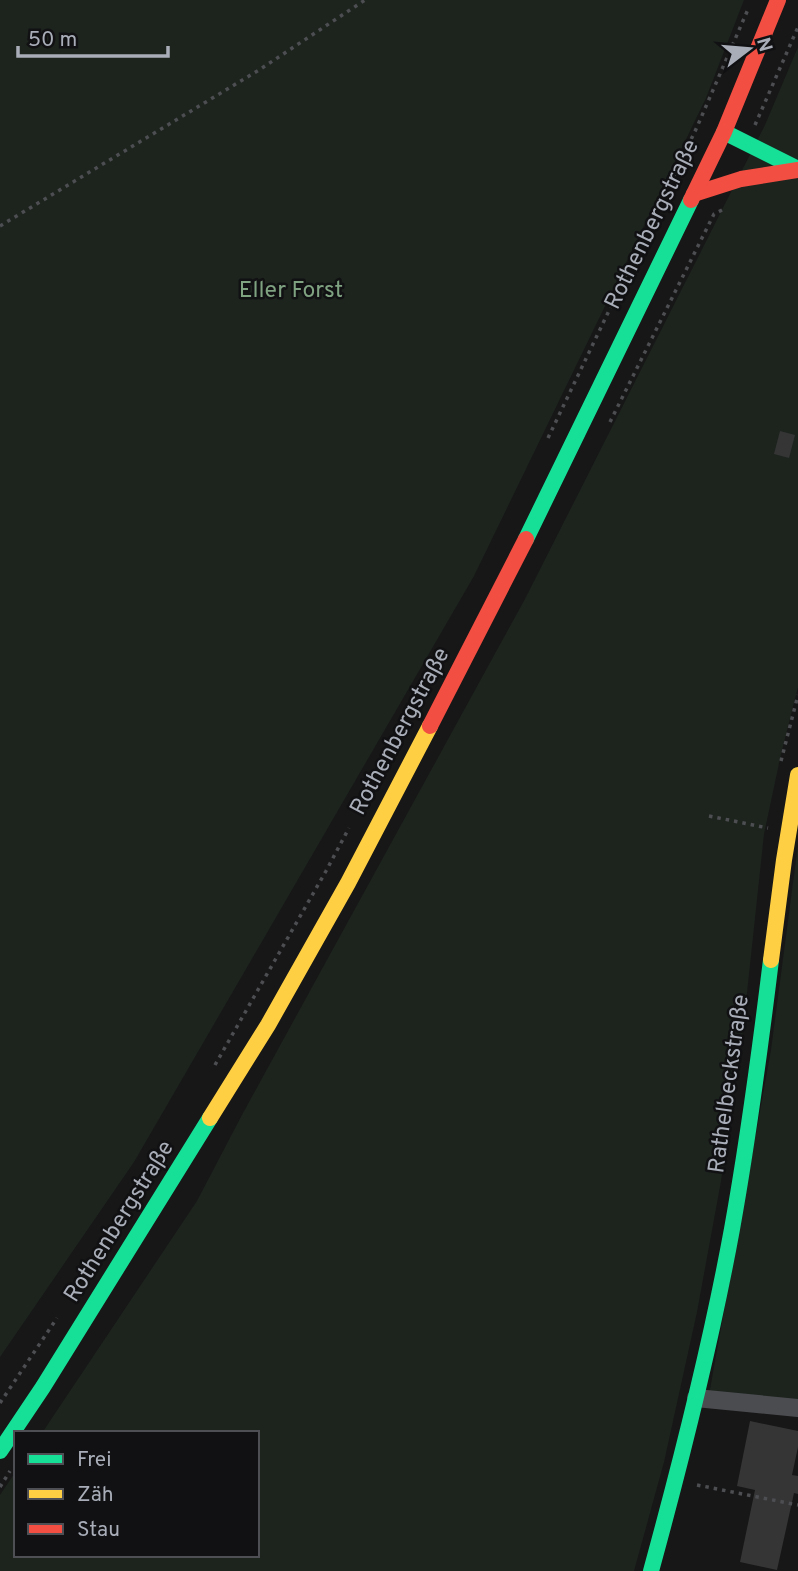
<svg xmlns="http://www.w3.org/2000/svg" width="798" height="1571" font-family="Overpass,sans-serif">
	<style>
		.green { fill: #1d241e }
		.building { fill: #353536 }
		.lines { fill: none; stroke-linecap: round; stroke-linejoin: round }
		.path { stroke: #4d4e52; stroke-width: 3.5; stroke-dasharray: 3.5 5; stroke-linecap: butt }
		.street { stroke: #4b4c50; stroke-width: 18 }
		.fast { stroke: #16e098; stroke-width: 16 }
		.slow { stroke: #ffcf43; stroke-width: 16 }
		.jam { stroke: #f24e42; stroke-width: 16 }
		.labels { text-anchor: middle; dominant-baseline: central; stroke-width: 5; stroke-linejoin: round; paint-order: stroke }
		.street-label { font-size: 23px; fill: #a8adb8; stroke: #111113 }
		.park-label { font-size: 23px; fill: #7fa381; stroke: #111113 }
	</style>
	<rect width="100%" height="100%" fill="#171717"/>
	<!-- green -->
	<g class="green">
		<path d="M 0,0 L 744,0 L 706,98 L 474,576 L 134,1162 L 0,1357 Z"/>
		<path d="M 798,47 L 798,687 L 781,754 L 764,834 L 743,1030 L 721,1181 L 697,1312 L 664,1462 L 634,1571 L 0,1571 L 0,1495 L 16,1471 L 16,1555 L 257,1555 L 257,1433 L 42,1433 L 197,1201 L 243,1113 L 525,599 L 765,125 Z"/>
		<path d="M 798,845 L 798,1402 L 709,1395 L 771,1050 Z"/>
	</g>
	<!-- building -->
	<g class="building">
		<path d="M 780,431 L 795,435 L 789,458 L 774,454 Z"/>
		<path d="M 750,1421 L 798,1431 L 798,1447 L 792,1475 L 798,1476 L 798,1494 L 794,1493 L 777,1570 L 740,1562 L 755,1490 L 737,1486 Z"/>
	</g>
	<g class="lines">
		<!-- path -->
		<g class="path">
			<path d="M 755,125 L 798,27"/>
			<path d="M 0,226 L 259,70 L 365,0"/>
			<path d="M 610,422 L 714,214 L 722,210"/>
			<path d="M 548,438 L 697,127 L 749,7"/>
			<path d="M 781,761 L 798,695"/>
			<path d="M 709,816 L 768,828"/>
			<path d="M 215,1065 L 326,871 L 349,828"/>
			<path d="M 0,1403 L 57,1318"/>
			<path d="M 697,1485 L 798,1505"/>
			<path d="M 0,1487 L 10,1471"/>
		</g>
		<!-- street -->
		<path class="street" d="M 696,1398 L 798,1408"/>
		<!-- fast -->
		<g class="fast">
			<path d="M 724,132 L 798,169"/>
			<path d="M 526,539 L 691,200"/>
			<path d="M 0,1451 L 43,1387 L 210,1118"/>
			<path d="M 651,1571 C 682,1458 711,1344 732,1229 C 748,1140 760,1050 771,960"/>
		</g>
		<!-- slow -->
		<g class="slow">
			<path d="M 771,960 L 784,860 L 798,775"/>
			<path d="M 210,1118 L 268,1025 L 348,883 L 430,726"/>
		</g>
		<!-- jam -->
		<g class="jam">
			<path d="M 694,194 L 741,179 L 798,170"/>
			<path d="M 691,200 L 724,132 L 778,0"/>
			<path d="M 430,726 L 526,539"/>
		</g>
	</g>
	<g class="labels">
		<!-- street labels -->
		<g class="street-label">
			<text transform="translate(653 225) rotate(-64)">Rothenbergstraße</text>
			<text transform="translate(401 732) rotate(-62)">Rothenbergstraße</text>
			<text transform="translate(730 1084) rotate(-82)">Rathelbeckstraße</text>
			<text transform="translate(120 1222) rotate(-58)">Rothenbergstraße</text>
		</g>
		<!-- park labels -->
		<g class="park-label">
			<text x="291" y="291">Eller Forst</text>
		</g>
	</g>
	<!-- legend -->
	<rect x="14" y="1431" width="245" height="126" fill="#111113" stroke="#4d4f55" stroke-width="2"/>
	<rect x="28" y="1454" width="35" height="10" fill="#16e098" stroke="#4d4f55" stroke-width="2"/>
	<text x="77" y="1466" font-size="21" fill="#a8adb8">Frei</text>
	<rect x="28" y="1489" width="35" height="10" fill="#ffcf43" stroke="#4d4f55" stroke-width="2"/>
	<text x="77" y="1501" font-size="21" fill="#a8adb8">Zäh</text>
	<rect x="28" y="1524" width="35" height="10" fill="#f24e42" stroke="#4d4f55" stroke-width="2"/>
	<text x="77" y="1536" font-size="21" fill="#a8adb8">Stau</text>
	<!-- north arrow -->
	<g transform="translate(749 49) rotate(74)" stroke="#111113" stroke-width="5" paint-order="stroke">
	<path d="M0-5L12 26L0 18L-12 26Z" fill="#a8adb8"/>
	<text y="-10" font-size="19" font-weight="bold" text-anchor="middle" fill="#a8adb8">N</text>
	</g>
	<!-- scale -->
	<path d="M18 46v10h150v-10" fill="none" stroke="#a8adb8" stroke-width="3.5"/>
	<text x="28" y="46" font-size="21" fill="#a8adb8" stroke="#111113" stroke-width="5" paint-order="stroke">50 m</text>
</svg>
